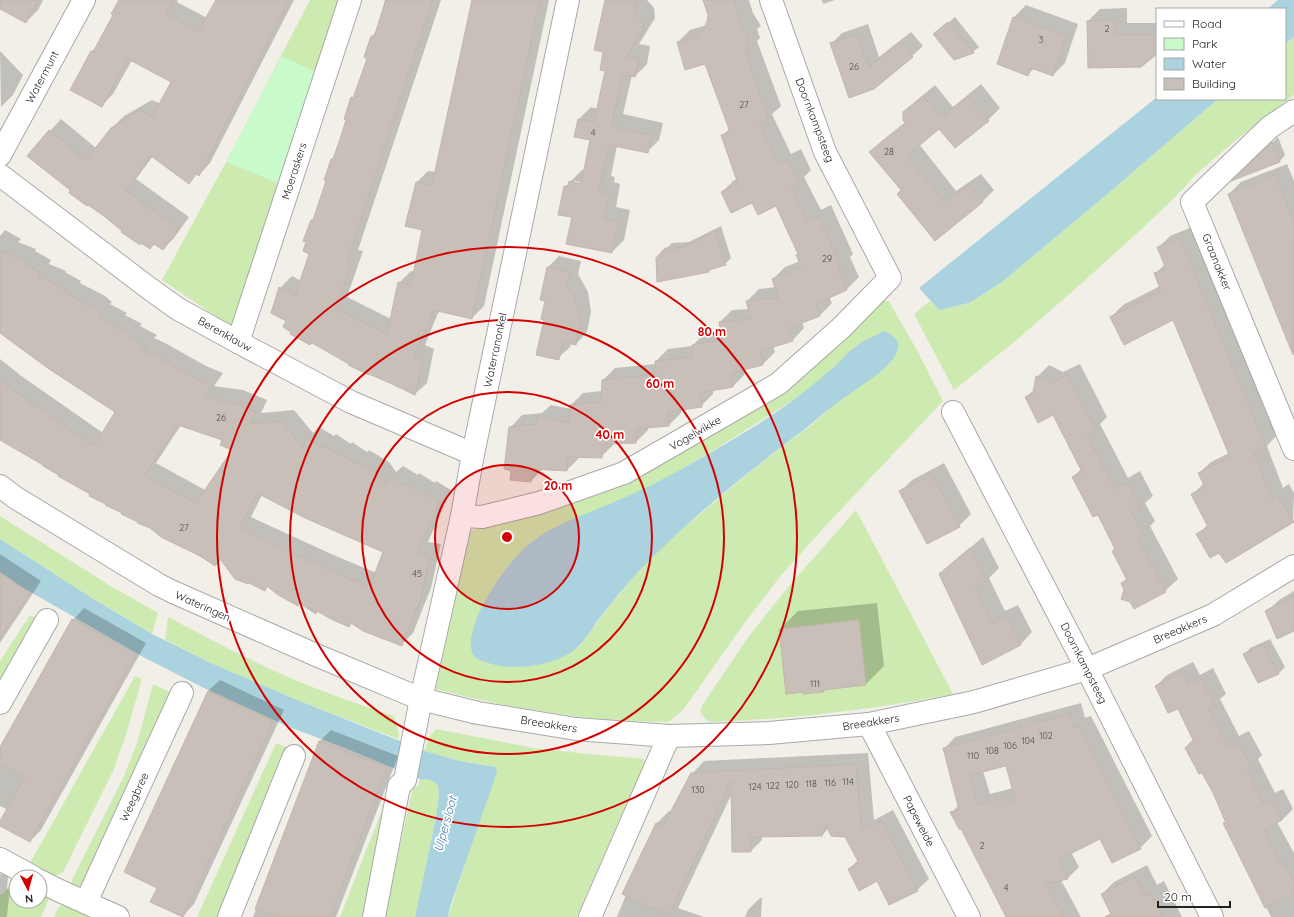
<svg xmlns="http://www.w3.org/2000/svg" width="1294" height="917" font-family="Quicksand,sans-serif">
	<style>
		.grass { fill: #cdebb0; fill-rule: evenodd }
		.park { fill: #c8facc }
		.water { fill: #aad3df }
		.shadow { fill: #0003; fill-rule: evenodd }
		.building { fill: #c7bfb8; stroke: #c4b6ab; fill-rule: evenodd }
		.lines { fill: none; stroke-linecap: round; stroke-linejoin: round }
		.street-casing { stroke: #a9a9a9; stroke-width: 24 }
		.street { stroke: #fff; stroke-width: 22 }
		.ring { fill: none; stroke: #d40000; stroke-width: 2 }
		.labels { text-anchor: middle; dominant-baseline: central; stroke-width: 3.5; stroke-linejoin: round; paint-order: stroke }
		.number-label { font-size: 9px; fill: #4b4948 }
		.street-label { font-size: 11px; fill: #222; stroke: #fff }
		.water-label { font-size: 12px; font-style: italic; fill: #4a7aab; stroke: #fff }
		.centre { fill: #d40000; stroke: #fff; stroke-width: 2 }
		.ring-label { font-size: 12px; text-anchor: middle; font-weight: bold; fill: #d40000; stroke: #fff; stroke-width: 3.5; stroke-linejoin: round; paint-order: stroke }
	</style>
	<rect width="100%" height="100%" fill="#f2efe9"/>
	<!-- grass -->
	<g class="grass">
		<path d="M 310,0 L 345,0 L 233,328 L 162,280 L 226,162 Z"/>
		<path d="M 1294,37 L 1294,95 L 1236,140 L 1196,174 L 1184,188 L 1144,227 L 1083,282 L 1013,343 L 954,390 L 914,314 L 930,301 L 939,310 L 969,303 L 1002,282 L 1105,196 L 1218,99 L 1285,99 L 1285,44 Z"/>
		<path d="M 878,300 L 889,301 C 899,320 910,337 920,356 C 928,371 935,386 943,401 L 832,519 L 782,574 L 743,625 L 684,709 L 677,715 L 668,722 L 630,721 L 580,717 L 509,706 L 463,696 L 436,689 L 433,682 L 465,535 L 473,530 L 665,461 L 698,443 L 728,424 ZM 874,336 L 892,360 L 875,375 L 836,403 L 810,426 L 751,471 L 667,542 L 637,573 L 611,604 L 579,647 L 495,664 L 491,664 L 496,583 L 515,559 L 531,542 L 652,486 L 706,455 L 798,397 L 819,381 L 856,346 Z"/>
		<path d="M 856,510 L 953,694 C 872,710 792,719 709,722 L 703,716 L 700,712 L 703,704 L 749,636 L 788,587 Z"/>
		<path d="M 0,516 L 109,585 L 158,613 L 152,634 L 95,600 L 0,539 Z"/>
		<path d="M 30,615 L 40,620 L 0,692 L 0,661 Z"/>
		<path d="M 168,617 C 212,640 256,664 302,683 C 332,695 363,706 394,716 L 399,734 L 398,739 L 295,699 L 213,664 L 165,640 Z"/>
		<path d="M 135,676 L 142,679 L 125,738 L 113,771 L 63,872 C 53,881 40,869 30,863 Z"/>
		<path d="M 153,684 L 176,695 L 86,886 L 80,888 L 72,886 L 72,880 L 124,776 L 137,743 Z"/>
		<path d="M 436,729 L 534,748 L 588,754 L 644,759 L 645,765 L 643,772 L 622,813 L 577,917 L 448,917 L 496,767 L 460,761 L 425,751 L 428,739 Z"/>
		<path d="M 276,743 L 288,748 L 223,917 L 197,917 Z"/>
		<path d="M 420,779 L 431,780 L 437,784 L 439,794 L 436,818 L 415,917 L 384,917 L 413,787 L 418,786 Z"/>
		<path d="M 388,795 L 366,917 L 340,917 Z"/>
		<path d="M 15,876 L 16,877 L 16,901 L 40,901 L 40,888 L 51,894 L 41,917 L 0,917 L 0,895 L 4,893 Z"/>
		<path d="M 68,904 L 94,917 L 54,917 C 58,908 58,905 68,904 Z"/>
	</g>
	<!-- park -->
	<path class="park" d="M 282,56 L 319,74 L 283,185 L 226,162 Z"/>
	<!-- water -->
	<g class="water">
		<path d="M 1278,0 L 1294,0 L 1294,37 L 1285,44 L 1285,9 L 1267,9 Z"/>
		<path d="M 1157,97 L 1157,99 L 1218,99 L 1105,196 L 1002,282 L 969,303 L 939,310 L 919,288 Z"/>
		<path d="M 885,331 C 894,336 902,342 897,352 C 890,370 852,391 837,403 C 823,413 811,425 797,435 C 742,477 687,521 639,571 C 625,586 612,602 599,619 C 590,631 583,645 570,653 C 546,668 503,672 478,659 C 464,652 474,624 479,613 C 489,591 513,555 533,541 C 557,523 587,514 614,502 C 646,489 675,473 705,456 C 737,437 770,418 800,395 C 812,386 823,376 835,366 C 841,360 848,352 855,347 C 864,340 875,335 885,331 Z"/>
		<path d="M 0,539 L 95,600 L 152,634 L 213,664 L 295,699 L 425,751 L 460,761 L 496,767 L 497,772 L 450,907 L 448,917 L 415,917 L 436,818 L 439,794 L 437,784 L 431,780 L 420,779 L 345,748 L 287,726 L 202,687 L 145,658 L 22,587 L 0,572 Z"/>
	</g>
	<!-- shadow -->
	<g class="shadow">
		<path d="M 3,0 L 43,0 L 38,10 L 26,22 L 0,8 Z"/>
		<path d="M 119,0 L 178,0 L 177,2 L 207,18 L 216,0 L 294,0 L 210,163 L 199,175 L 197,174 L 189,182 L 153,156 L 136,179 L 189,217 L 174,238 L 163,249 L 154,243 L 124,231 L 28,156 L 50,131 L 61,119 L 96,148 L 112,128 L 124,116 L 152,100 L 161,104 L 173,82 L 132,60 L 113,94 L 101,106 L 71,90 L 92,51 L 98,46 L 115,14 Z"/>
		<path d="M 385,0 L 441,0 L 358,250 L 363,251 L 347,297 L 391,319 L 399,283 L 411,271 L 415,272 L 424,230 L 417,182 L 428,171 L 436,172 L 472,0 L 549,0 L 484,306 L 472,318 L 441,311 L 438,313 L 425,345 L 434,349 L 427,383 L 415,394 L 350,363 L 293,331 L 287,321 L 272,313 L 280,288 L 292,276 L 301,281 L 310,253 L 311,220 L 315,217 L 327,180 L 332,159 L 336,155 L 341,140 L 352,98 L 356,94 L 368,58 L 372,36 L 376,32 Z"/>
		<path d="M 606,0 L 647,0 L 654,8 L 655,18 L 639,44 L 650,46 L 647,64 L 635,76 L 632,75 L 623,114 L 663,123 L 659,140 L 647,152 L 617,146 L 611,176 L 615,177 L 614,182 L 620,184 L 616,207 L 630,210 L 624,240 L 612,252 L 573,217 L 565,187 L 582,170 L 585,170 L 592,140 L 579,119 L 591,107 L 598,109 L 606,70 L 604,51 ZM 574,181 L 586,184 L 586,186 L 574,183 Z"/>
		<path d="M 705,0 L 749,0 L 753,13 L 761,26 L 757,29 L 760,38 L 757,41 L 781,106 L 772,114 L 791,154 L 801,149 L 811,170 L 804,177 L 821,210 L 831,205 L 853,254 L 850,257 L 859,277 L 847,289 L 829,297 L 832,303 L 820,315 L 802,322 L 804,328 L 792,341 L 773,346 L 775,352 L 763,364 L 744,369 L 745,374 L 733,386 L 713,390 L 713,394 L 701,406 L 681,409 L 681,413 L 669,425 L 648,427 L 648,430 L 636,442 L 614,442 L 614,444 L 602,456 L 579,456 L 579,458 L 567,470 L 543,469 L 531,481 L 512,470 L 510,428 L 522,415 L 542,413 L 551,405 L 571,409 L 571,405 L 583,393 L 602,391 L 603,380 L 615,368 L 656,364 L 656,361 L 668,349 L 693,346 L 693,345 L 705,333 L 722,330 L 720,322 L 732,310 L 749,309 L 747,301 L 759,289 L 776,287 L 773,279 L 785,267 L 800,261 L 799,254 L 776,205 L 753,201 L 722,192 L 734,180 L 738,179 L 722,136 L 730,128 L 706,63 L 678,42 L 690,30 L 707,25 L 709,15 Z"/>
		<path d="M 822,0 L 835,0 L 823,4 Z"/>
		<path d="M 1026,5 L 1078,24 L 1065,63 L 1053,75 L 1034,68 L 1028,75 L 998,63 L 1014,17 Z"/>
		<path d="M 1127,8 L 1127,23 L 1157,23 L 1157,52 L 1089,67 L 1088,21 L 1100,9 Z"/>
		<path d="M 955,17 L 979,47 L 973,52 L 935,34 Z"/>
		<path d="M 868,24 L 879,57 L 911,32 L 923,46 L 912,56 L 873,88 L 831,44 L 842,33 Z"/>
		<path d="M 0,51 L 23,75 L 13,95 L 1,107 Z"/>
		<path d="M 981,84 L 1000,108 L 988,120 L 940,128 L 919,144 L 956,191 L 981,174 L 994,190 L 982,202 L 935,240 L 902,190 L 871,152 L 883,140 L 906,122 L 904,113 L 916,101 L 935,85 L 953,107 Z"/>
		<path d="M 1278,137 L 1285,155 L 1280,161 L 1236,179 Z"/>
		<path d="M 1287,164 L 1294,181 L 1294,354 L 1229,194 L 1241,182 Z"/>
		<path d="M 721,226 L 731,258 L 725,264 L 711,268 L 709,271 L 666,249 L 672,243 L 689,242 Z"/>
		<path d="M 1192,227 L 1275,430 L 1274,431 L 1276,436 L 1267,446 L 1283,488 L 1289,484 L 1294,493 L 1293,521 L 1220,551 L 1198,535 L 1208,524 L 1192,495 L 1204,483 L 1199,473 L 1211,462 L 1229,453 L 1174,319 L 1111,317 L 1123,305 L 1160,286 L 1155,274 L 1165,264 L 1159,247 L 1170,236 Z"/>
		<path d="M 5,230 L 21,239 L 18,242 L 36,249 L 35,251 L 51,260 L 49,264 L 66,271 L 65,272 L 81,281 L 80,283 L 105,296 L 112,302 L 110,304 L 127,313 L 125,315 L 142,324 L 140,326 L 157,335 L 154,338 L 167,344 L 206,366 L 223,373 L 214,386 L 243,390 L 267,400 L 261,413 L 294,410 L 313,433 L 319,427 L 334,436 L 336,434 L 351,444 L 352,442 L 367,452 L 369,450 L 389,462 L 396,472 L 403,466 L 418,475 L 419,473 L 435,483 L 436,481 L 451,490 L 428,542 L 441,544 L 431,588 L 413,633 L 402,644 L 352,623 L 349,626 L 318,610 L 300,602 L 298,605 L 268,586 L 265,589 L 221,559 L 215,565 L 91,494 L 60,475 L 0,435 L 0,359 L 20,375 L 103,433 L 116,412 L 0,331 L 0,236 ZM 181,425 L 224,439 L 233,450 L 205,490 L 156,463 ZM 262,495 L 384,551 L 376,573 L 329,553 L 251,517 Z"/>
		<path d="M 559,256 L 581,261 L 578,274 L 588,292 L 591,312 L 587,332 L 576,344 L 571,343 L 570,347 L 558,358 L 545,319 L 548,267 Z"/>
		<path d="M 1080,364 L 1107,417 L 1100,424 L 1128,478 L 1140,471 L 1153,496 L 1145,503 L 1155,521 L 1150,526 L 1178,579 L 1165,591 L 1125,590 L 1122,583 L 1127,578 L 1116,548 L 1098,513 L 1073,477 L 1081,469 L 1053,414 L 1026,397 L 1035,389 L 1037,377 L 1049,365 L 1063,372 Z"/>
		<path d="M 944,463 L 971,514 L 959,526 L 901,491 L 912,480 Z"/>
		<path d="M 983,537 L 999,568 L 989,578 L 1005,611 L 1018,605 L 1032,632 L 1020,645 L 982,664 L 940,574 L 953,562 Z"/>
		<path d="M 0,554 L 41,581 L 0,643 Z"/>
		<path d="M 1294,591 L 1294,630 L 1267,612 L 1279,600 Z"/>
		<path d="M 877,603 L 884,666 L 866,684 L 826,689 L 823,691 L 780,629 L 798,611 Z"/>
		<path d="M 84,608 L 146,643 L 41,830 L 30,841 L 0,824 L 8,810 L 0,806 L 0,749 L 73,620 Z"/>
		<path d="M 1270,639 L 1285,667 L 1279,673 L 1259,682 L 1245,654 L 1250,648 Z"/>
		<path d="M 1193,662 L 1200,675 L 1213,668 L 1226,694 L 1220,699 L 1239,736 L 1249,731 L 1262,755 L 1258,759 L 1275,793 L 1283,789 L 1293,809 L 1282,820 L 1277,822 L 1294,853 L 1294,917 L 1271,917 L 1224,823 L 1227,821 L 1194,740 L 1179,707 L 1156,686 L 1167,675 Z"/>
		<path d="M 220,680 L 284,710 L 194,904 L 183,916 L 158,887 L 208,691 Z"/>
		<path d="M 1081,703 L 1085,718 L 1091,716 L 1152,836 L 1140,848 L 1101,837 L 1071,852 L 1079,867 L 1067,879 L 1061,880 L 1081,917 L 1007,917 L 962,827 L 952,812 L 959,805 L 944,749 L 955,737 ZM 1007,764 L 1013,788 L 990,794 L 983,771 Z"/>
		<path d="M 331,730 L 398,756 L 336,917 L 253,917 L 320,741 Z"/>
		<path d="M 868,753 L 874,820 L 893,810 L 929,879 L 917,890 L 877,880 L 849,869 L 858,860 L 846,836 L 829,828 L 822,835 L 762,836 L 762,840 L 751,851 L 733,791 L 678,908 L 704,917 L 617,917 L 626,895 L 624,894 L 657,823 L 669,811 L 671,813 L 692,774 L 704,761 Z"/>
		<path d="M 1147,865 L 1157,885 L 1164,881 L 1182,917 L 1120,917 L 1102,894 L 1114,882 Z"/>
		<path d="M 0,874 L 8,875 L 7,889 L 10,889 L 7,916 L 6,917 L 0,917 Z"/>
		<path d="M 760,898 L 762,898 L 761,917 L 745,917 L 748,910 Z"/>
	</g>
	<!-- building -->
	<g class="building">
		<path d="M 0,0 L 38,0 L 26,23 L 0,9 Z"/>
		<path d="M 119,0 L 173,0 L 166,13 L 198,31 L 216,0 L 289,0 L 199,176 L 196,174 L 189,184 L 151,156 L 126,191 L 179,228 L 163,250 L 154,244 L 150,249 L 141,243 L 140,245 L 121,232 L 122,231 L 104,216 L 88,205 L 87,206 L 69,193 L 70,190 L 27,156 L 49,130 L 86,160 L 111,128 L 140,110 L 152,117 L 171,82 L 128,59 L 102,107 L 70,90 L 91,51 L 93,52 L 113,15 L 111,14 Z"/>
		<path d="M 386,0 L 433,0 L 347,261 L 352,263 L 336,309 L 387,334 L 398,282 L 411,285 L 422,230 L 405,226 L 416,182 L 432,185 L 472,0 L 540,0 L 472,319 L 433,310 L 431,322 L 429,322 L 414,357 L 423,360 L 415,395 L 392,384 L 369,374 L 369,375 L 348,365 L 349,364 L 312,343 L 310,345 L 290,334 L 291,332 L 283,327 L 286,321 L 271,313 L 279,287 L 295,296 L 309,254 L 303,251 L 306,242 L 303,241 L 311,220 L 313,220 L 326,181 L 324,180 L 331,159 L 333,159 L 340,139 L 346,120 L 344,119 L 351,97 L 353,98 L 367,59 L 364,57 L 371,36 L 374,37 Z"/>
		<path d="M 605,0 L 636,0 L 634,11 L 642,20 L 644,26 L 643,31 L 627,56 L 639,58 L 635,77 L 623,75 L 611,126 L 651,135 L 648,153 L 609,145 L 599,188 L 603,189 L 602,194 L 609,196 L 604,219 L 619,222 L 612,253 L 566,244 L 572,217 L 558,215 L 564,186 L 568,187 L 569,181 L 581,184 L 590,140 L 574,137 L 578,119 L 594,122 L 605,71 L 600,70 L 603,52 L 594,50 Z"/>
		<path d="M 703,0 L 734,0 L 741,25 L 749,38 L 746,42 L 749,51 L 745,52 L 769,119 L 759,123 L 779,165 L 788,160 L 799,183 L 791,187 L 808,221 L 819,216 L 841,267 L 838,269 L 847,290 L 816,304 L 820,316 L 789,328 L 793,341 L 760,351 L 763,365 L 731,373 L 733,387 L 700,393 L 702,407 L 668,412 L 669,426 L 636,429 L 636,443 L 602,444 L 602,458 L 568,457 L 567,471 L 533,469 L 531,482 L 510,480 L 511,471 L 504,469 L 509,427 L 537,424 L 538,416 L 569,423 L 570,405 L 601,402 L 602,380 L 656,374 L 655,361 L 693,357 L 692,345 L 722,339 L 719,322 L 751,319 L 746,301 L 778,298 L 772,279 L 801,266 L 796,255 L 798,254 L 776,206 L 758,215 L 752,203 L 731,213 L 721,192 L 738,184 L 721,135 L 730,132 L 705,64 L 685,70 L 677,42 L 691,38 L 698,34 L 703,29 L 707,22 L 708,15 Z"/>
		<path d="M 1013,17 L 1067,36 L 1053,76 L 1031,68 L 1028,76 L 997,64 Z"/>
		<path d="M 1115,20 L 1115,35 L 1157,34 L 1157,54 L 1141,67 L 1088,68 L 1087,21 Z"/>
		<path d="M 948,22 L 974,53 L 954,60 L 933,34 Z"/>
		<path d="M 857,34 L 869,67 L 900,42 L 913,57 L 874,89 L 849,98 L 830,43 Z"/>
		<path d="M 923,96 L 941,118 L 968,96 L 989,121 L 955,148 L 939,129 L 907,156 L 944,202 L 969,185 L 983,202 L 935,241 L 897,194 L 901,190 L 869,152 L 905,123 L 903,120 L 903,112 Z"/>
		<path d="M 1272,142 L 1280,162 L 1231,181 Z"/>
		<path d="M 1275,175 L 1294,221 L 1293,355 L 1228,194 Z"/>
		<path d="M 715,231 L 726,265 L 709,270 L 709,272 L 657,282 L 656,258 L 665,248 L 682,248 Z"/>
		<path d="M 1180,238 L 1264,442 L 1264,443 L 1266,448 L 1254,453 L 1272,498 L 1277,495 L 1294,522 L 1226,563 L 1219,553 L 1210,558 L 1196,534 L 1208,527 L 1191,494 L 1205,487 L 1198,473 L 1230,457 L 1173,320 L 1124,345 L 1110,317 L 1161,291 L 1154,273 L 1166,269 L 1157,247 Z"/>
		<path d="M 0,251 L 25,261 L 24,263 L 40,272 L 38,276 L 55,283 L 54,284 L 70,293 L 69,295 L 93,308 L 101,314 L 99,316 L 116,325 L 115,327 L 131,336 L 129,338 L 146,347 L 143,350 L 156,355 L 194,378 L 212,385 L 204,397 L 231,402 L 256,412 L 250,424 L 282,421 L 302,447 L 307,438 L 322,448 L 323,445 L 339,455 L 340,453 L 356,464 L 357,461 L 377,474 L 386,485 L 390,476 L 406,486 L 407,484 L 423,494 L 424,492 L 440,502 L 417,553 L 430,556 L 420,601 L 402,646 L 363,631 L 351,623 L 349,627 L 331,619 L 317,611 L 316,614 L 299,603 L 298,606 L 278,595 L 267,586 L 265,591 L 249,583 L 248,584 L 235,579 L 220,559 L 215,566 L 200,556 L 161,537 L 150,528 L 137,523 L 138,522 L 121,514 L 122,513 L 105,505 L 106,504 L 89,496 L 90,494 L 58,476 L 59,475 L 43,466 L 43,465 L 0,440 L 0,381 L 94,446 L 115,412 L 49,369 L 0,333 ZM 178,425 L 222,440 L 220,445 L 232,450 L 196,503 L 145,475 ZM 257,493 L 305,518 L 383,552 L 370,586 L 350,579 L 318,565 L 240,528 Z"/>
		<path d="M 547,267 L 570,272 L 567,286 L 575,298 L 579,310 L 580,325 L 576,345 L 563,342 L 559,360 L 536,355 L 544,320 L 541,319 L 545,301 L 540,300 Z"/>
		<path d="M 1067,375 L 1096,430 L 1087,435 L 1115,489 L 1128,483 L 1141,509 L 1132,513 L 1143,534 L 1138,537 L 1166,592 L 1134,609 L 1130,602 L 1121,599 L 1124,590 L 1121,583 L 1127,580 L 1112,551 L 1115,549 L 1098,515 L 1093,517 L 1072,477 L 1082,472 L 1053,415 L 1038,423 L 1025,397 L 1033,393 L 1036,376 L 1051,383 Z"/>
		<path d="M 932,474 L 960,527 L 927,544 L 899,491 Z"/>
		<path d="M 970,548 L 987,581 L 975,587 L 993,623 L 1006,616 L 1021,645 L 982,665 L 939,574 Z"/>
		<path d="M 0,573 L 30,593 L 0,638 Z"/>
		<path d="M 1294,595 L 1294,631 L 1277,639 L 1265,611 Z"/>
		<path d="M 72,619 L 136,654 L 30,842 L 0,826 L 0,821 L 25,777 L 0,763 L 0,747 Z"/>
		<path d="M 859,620 L 866,685 L 823,690 L 824,692 L 803,694 L 803,692 L 786,694 L 779,629 Z"/>
		<path d="M 1263,644 L 1279,674 L 1258,683 L 1243,654 Z"/>
		<path d="M 1182,672 L 1188,685 L 1202,679 L 1215,706 L 1209,709 L 1228,747 L 1238,742 L 1251,767 L 1247,769 L 1263,803 L 1272,799 L 1282,820 L 1264,830 L 1282,864 L 1286,865 L 1294,882 L 1294,894 L 1265,908 L 1223,823 L 1226,823 L 1213,793 L 1202,773 L 1199,774 L 1185,748 L 1193,740 L 1178,709 L 1168,713 L 1155,686 Z"/>
		<path d="M 208,691 L 273,721 L 183,917 L 150,902 L 157,888 L 124,872 Z"/>
		<path d="M 1070,714 L 1074,728 L 1080,727 L 1141,849 L 1112,863 L 1100,839 L 1058,860 L 1068,879 L 1045,884 L 1064,917 L 1006,917 L 961,829 L 959,829 L 950,812 L 959,810 L 943,748 ZM 1006,766 L 1015,799 L 1007,802 L 1006,797 L 978,805 L 970,775 Z"/>
		<path d="M 319,741 L 387,767 L 330,917 L 276,917 L 255,909 Z"/>
		<path d="M 856,764 L 862,831 L 881,821 L 918,891 L 889,905 L 877,881 L 859,891 L 848,869 L 859,863 L 845,837 L 831,836 L 826,825 L 822,836 L 751,837 L 751,852 L 732,852 L 731,781 L 669,916 L 622,894 L 656,823 L 663,826 L 691,773 Z"/>
		<path d="M 1135,877 L 1145,896 L 1151,893 L 1163,917 L 1105,917 L 1111,914 L 1101,894 Z"/>
	</g>
	<g class="lines">
		<!-- street casing -->
		<g class="street-casing">
			<g id="street">
				<path d="M 1294,111 L 1270,127 L 1192,202 L 1294,449"/>
				<path d="M 0,155 L 84,0"/>
				<path d="M 0,175 L 150,289 L 178,309 L 238,342 L 351,402 L 473,454"/>
				<path d="M 238,342 L 350,0"/>
				<path d="M 953,412 L 1087,669 L 1212,917"/>
				<path d="M 0,486 L 16,498 L 159,585 L 173,592 L 316,655 L 421,699 L 478,713 L 576,729 L 669,736 L 769,733 L 869,724 L 974,702 L 1087,669 L 1127,652 L 1213,615 L 1294,566"/>
				<path d="M 462,516 L 482,517 L 539,503 L 624,473 L 778,384 L 841,328 L 890,278 L 825,152 L 771,0"/>
				<path d="M 0,703 L 47,620"/>
				<path d="M 869,724 L 969,917"/>
				<path d="M 0,859 L 33,877"/>
				<path d="M 40,881 L 60,891 L 118,917"/>
				<path d="M 86,902 L 182,693"/>
				<path d="M 229,917 L 294,756"/>
				<path d="M 374,917 L 399,786 L 405,780 L 421,699 L 462,516 L 473,454 L 568,0"/>
				<path d="M 590,917 L 669,736"/>
			</g>
		</g>
		<!-- street -->
		<use href="#street" class="street"/>
	</g>
	<!-- distance rings -->
	<circle cx="507" cy="537" r="72" fill="#d40000" fill-opacity=".12"/>
	<g class="ring">
		<circle cx="507" cy="537" r="72"/>
		<circle cx="507" cy="537" r="145"/>
		<circle cx="507" cy="537" r="217"/>
		<circle cx="507" cy="537" r="290"/>
	</g>
	<g class="labels">
		<!-- number labels -->
		<g class="number-label">
			<text x="1107" y="28">2</text>
			<text x="1041" y="39">3</text>
			<text x="854" y="66">26</text>
			<text x="744" y="104">27</text>
			<text x="593" y="132">4</text>
			<text x="889" y="151">28</text>
			<text x="827" y="258">29</text>
			<text x="221" y="417">26</text>
			<text x="184" y="527">27</text>
			<text x="417" y="573">45</text>
			<text x="815" y="683">111</text>
			<text x="1046" y="735">102</text>
			<text x="1028" y="740">104</text>
			<text x="1010" y="745">106</text>
			<text x="992" y="750">108</text>
			<text x="973" y="755">110</text>
			<text x="848" y="781">114</text>
			<text x="830" y="782">116</text>
			<text x="811" y="783">118</text>
			<text x="792" y="784">120</text>
			<text x="773" y="785">122</text>
			<text x="755" y="786">124</text>
			<text x="698" y="789">130</text>
			<text x="982" y="845">2</text>
			<text x="1006" y="887">4</text>
		</g>
		<!-- street labels -->
		<g class="street-label">
			<text transform="translate(42 77) rotate(-62)">Watermunt</text>
			<text transform="translate(815 120) rotate(69)">Doornkampsteeg</text>
			<text transform="translate(294 171) rotate(-72)">Moeraskers</text>
			<text transform="translate(1217 262) rotate(68)">Graanakker</text>
			<text transform="translate(225 334) rotate(29)">Berenklauw</text>
			<text transform="translate(495 350) rotate(-78)">Waterranonkel</text>
			<text transform="translate(695 433) rotate(-30)">Vogelwikke</text>
			<text transform="translate(203 606) rotate(24)">Wateringen</text>
			<text transform="translate(1180 629) rotate(-23)">Breeakkers</text>
			<text transform="translate(1084 663) rotate(63)">Doornkampsteeg</text>
			<text transform="translate(871 722) rotate(-9)">Breeakkers</text>
			<text transform="translate(549 724) rotate(9)">Breeakkers</text>
			<text transform="translate(134 797) rotate(-65)">Weegbree</text>
			<text transform="translate(919 821) rotate(63)">Papeweide</text>
		</g>
		<!-- water labels -->
		<g class="water-label">
			<text transform="translate(445 824) rotate(-75)">Ulpersloot</text>
		</g>
	</g>
	<circle cx="507" cy="537" r="6" class="centre"/>
	<g class="ring-label">
		<text x="712" y="336">80 m</text>
		<text x="660" y="388">60 m</text>
		<text x="610" y="439">40 m</text>
		<text x="558" y="490">20 m</text>
	</g>
	<!-- legend -->
	<rect x="1156" y="8" width="130" height="92" fill="#ffffff" stroke="#a7a7a7"/>
	<rect x="1164" y="21" width="20" height="6" fill="#ffffff" stroke="#a7a7a7"/>
	<text x="1192" y="28" font-size="12" fill="#222222">Road</text>
	<rect x="1164" y="38" width="20" height="12" fill="#c8facc" stroke="#a7a7a7"/>
	<text x="1192" y="48" font-size="12" fill="#222222">Park</text>
	<rect x="1164" y="58" width="20" height="12" fill="#aad3df" stroke="#a7a7a7"/>
	<text x="1192" y="68" font-size="12" fill="#222222">Water</text>
	<rect x="1164" y="78" width="20" height="12" fill="#c7bfb8" stroke="#a7a7a7"/>
	<text x="1192" y="88" font-size="12" fill="#222222">Building</text>
	<!-- north arrow -->
	<g transform="translate(28 889) rotate(174)"><circle r="19" fill="#ffffff" stroke="#a7a7a7"/>
	<path d="M0-3L7 15L0 10L-7 15Z" fill="#d40000"/>
	<text y="-6" font-size="11" font-weight="bold" text-anchor="middle" fill="#222222">N</text>
	</g>
	<!-- scale -->
	<path d="M1158 901v6h72v-6" fill="none" stroke="#222222" stroke-width="2"/>
	<text x="1164" y="901" font-size="12" fill="#222222" stroke="#ffffff" stroke-width="3" paint-order="stroke">20 m</text>
</svg>
